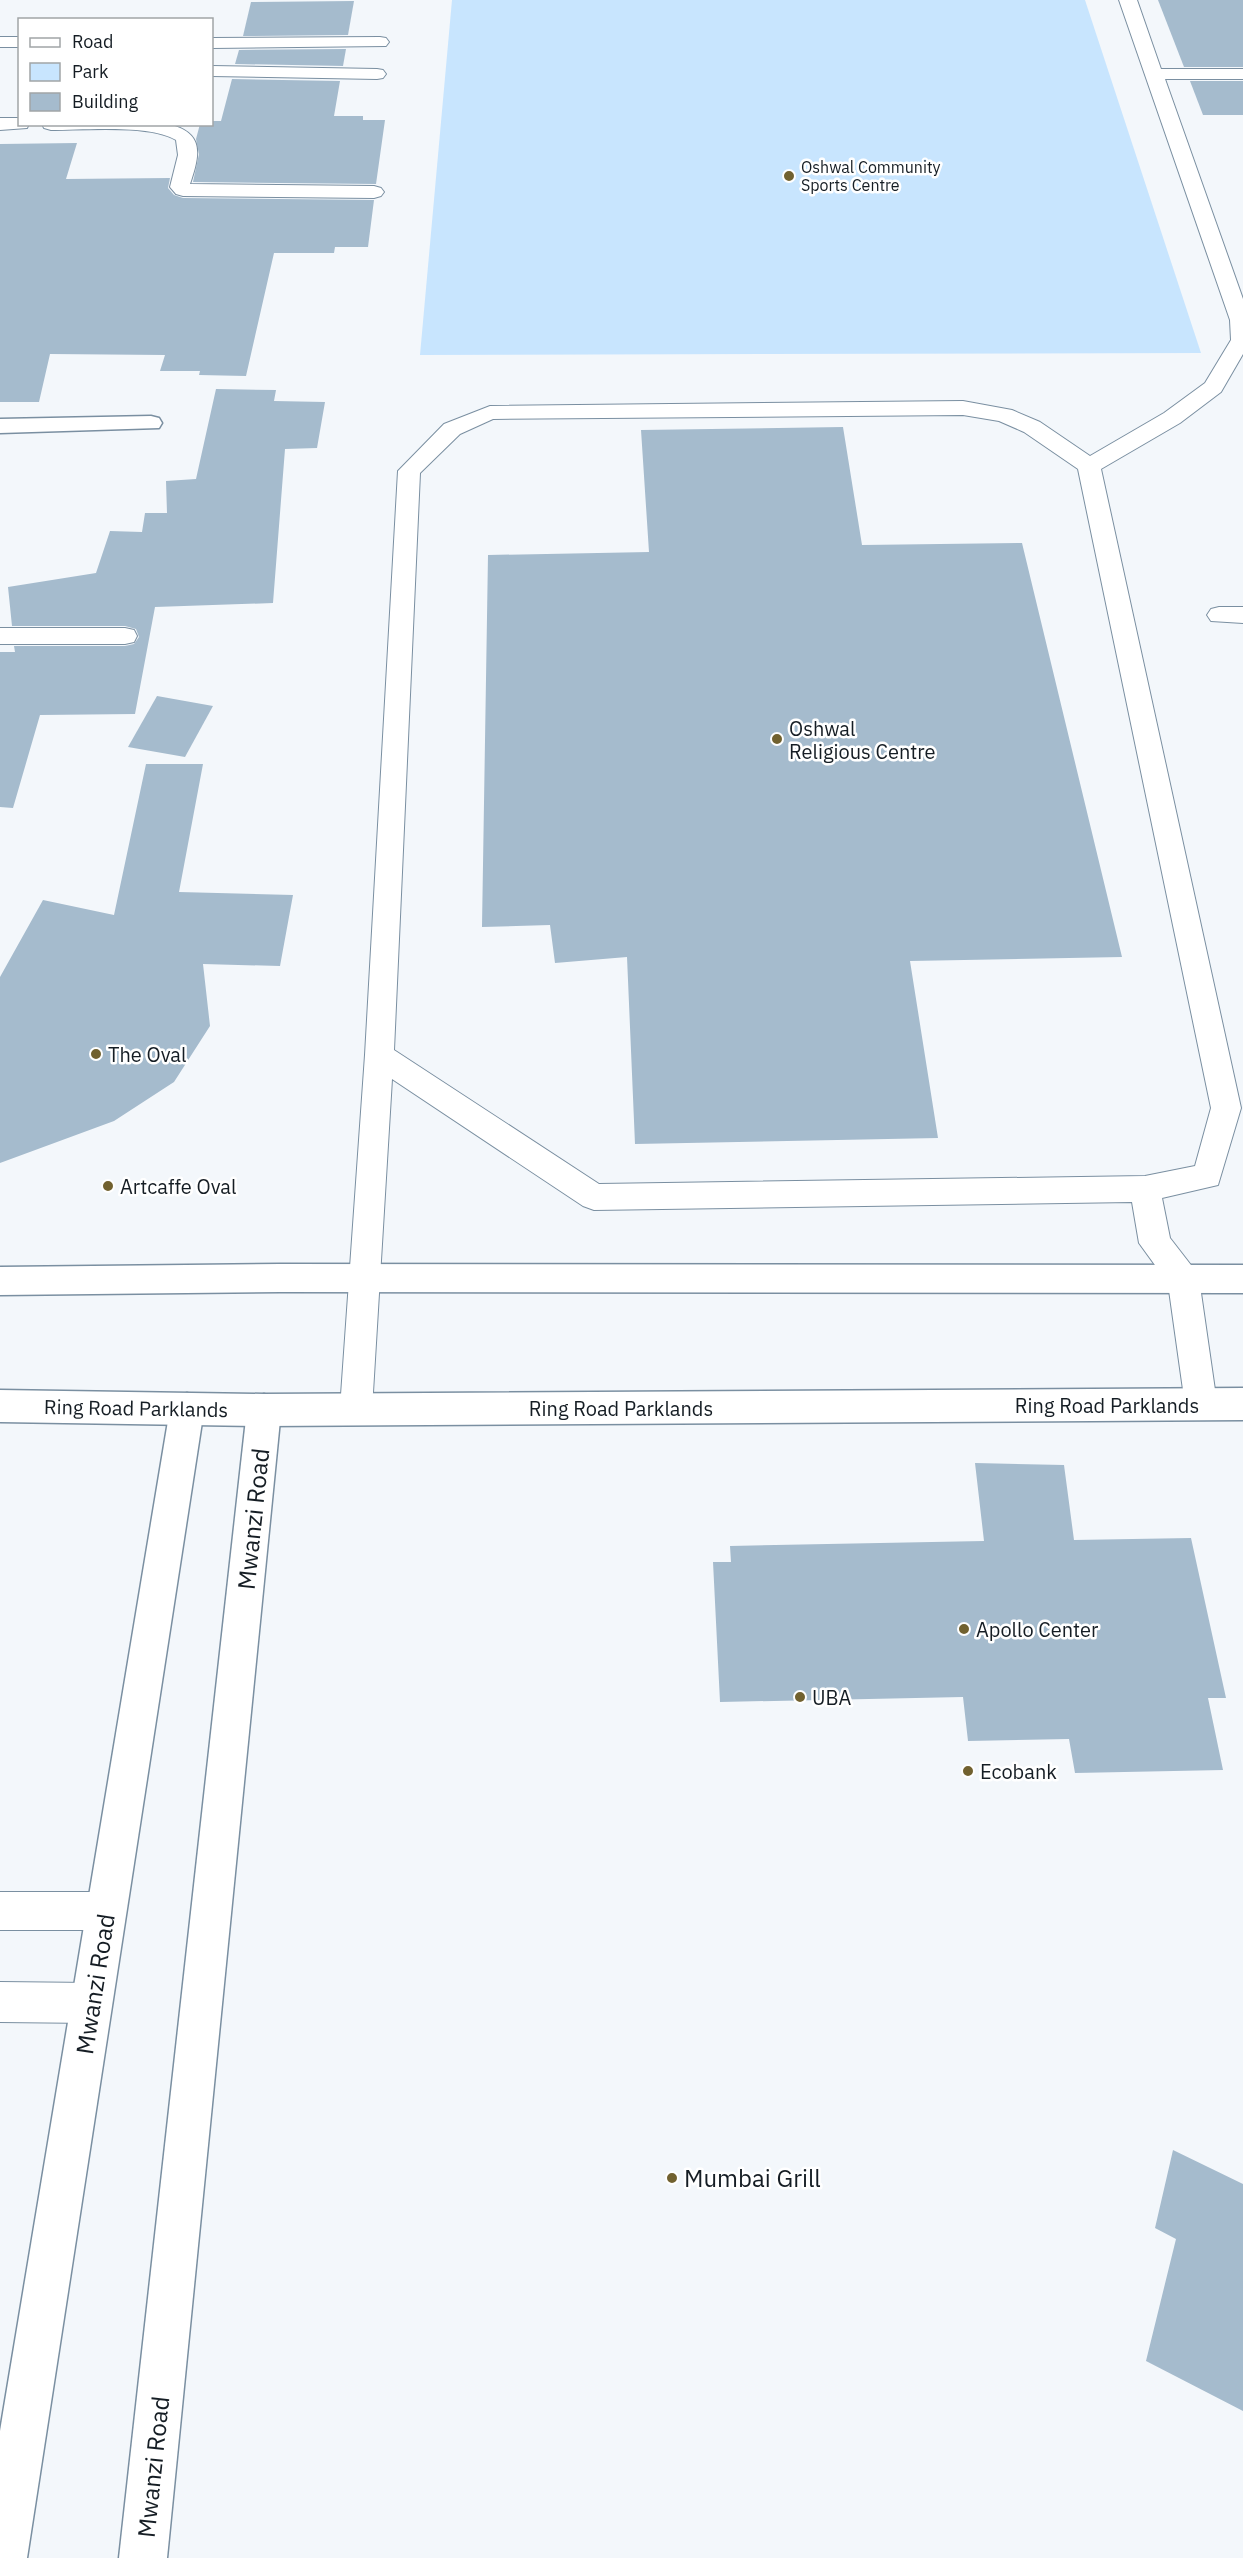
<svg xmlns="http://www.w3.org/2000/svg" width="1243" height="2558" font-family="'IBM Plex Sans',sans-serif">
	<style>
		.green { fill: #c8e5fe }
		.building { fill: #a5bbcd }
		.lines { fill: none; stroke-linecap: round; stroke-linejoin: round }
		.service-casing { stroke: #7a8fa1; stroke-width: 2 }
		.minor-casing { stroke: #7a8fa1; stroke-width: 3 }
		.tertiary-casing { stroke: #7a8fa1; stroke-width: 3 }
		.service { fill: #fff; fill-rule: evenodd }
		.minor { fill: #fff; fill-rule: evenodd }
		.tertiary { fill: #fff; fill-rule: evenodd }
		.poi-dot { fill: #71612f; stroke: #fff; stroke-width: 2 }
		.labels { text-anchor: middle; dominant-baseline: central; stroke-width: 5; stroke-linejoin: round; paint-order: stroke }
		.far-poi-label { font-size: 16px; fill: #151d24; stroke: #fff; text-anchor: start }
		.poi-label { font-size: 20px; fill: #151d24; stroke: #fff; text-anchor: start }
		.street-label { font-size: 20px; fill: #151d24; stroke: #fff }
		.near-street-label { font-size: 24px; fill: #151d24; stroke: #fff }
		.near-poi-label { font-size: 24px; fill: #151d24; stroke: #fff; text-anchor: start }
	</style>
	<rect width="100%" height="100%" fill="#f3f7fb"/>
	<!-- green -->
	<path class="green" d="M 452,0 L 1085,0 L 1201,353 L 420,355 Z"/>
	<!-- building -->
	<g class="building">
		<path d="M 1158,0 L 1243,0 L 1243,67 L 1184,67 Z"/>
		<path d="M 354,1 L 348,35 L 243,36 L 251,2 Z"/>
		<path d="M 346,49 L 343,66 L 235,64 L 239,50 Z"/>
		<path d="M 232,79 L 340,81 L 334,116 L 363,116 L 363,120 L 385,120 L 376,184 L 193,182 L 199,154 L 196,139 L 200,124 L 212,124 L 212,121 L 221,121 Z"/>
		<path d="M 1190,81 L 1243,81 L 1243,115 L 1203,115 Z"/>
		<path d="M 77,143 L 66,179 L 170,178 L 168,188 L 174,195 L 183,198 L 374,200 L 368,247 L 335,247 L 334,253 L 274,253 L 246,376 L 199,375 L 200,371 L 160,371 L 165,355 L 50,354 L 39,402 L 0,402 L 0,144 Z"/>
		<path d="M 216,389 L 276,390 L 274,401 L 325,402 L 317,448 L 285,449 L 273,603 L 155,607 L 135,714 L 40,715 L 13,808 L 0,807 L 0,652 L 15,652 L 14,646 L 125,646 L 134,644 L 139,637 L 136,629 L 125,626 L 12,626 L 8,587 L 96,573 L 110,531 L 142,532 L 145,513 L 167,513 L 166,481 L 196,479 Z"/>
		<path d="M 843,427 L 862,545 L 1022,543 L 1122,957 L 910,961 L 938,1138 L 635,1144 L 627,957 L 555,963 L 550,925 L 482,927 L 488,555 L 649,552 L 641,430 Z"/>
		<path d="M 157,696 L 213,706 L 185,757 L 128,747 Z"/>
		<path d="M 146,764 L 203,764 L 179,892 L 293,895 L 280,966 L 203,964 L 210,1026 L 174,1082 L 114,1121 L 0,1163 L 0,977 L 43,900 L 114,915 Z"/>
		<path d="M 975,1463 L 1064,1465 L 1074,1540 L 1191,1538 L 1226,1698 L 1208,1698 L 1223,1770 L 1075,1773 L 1069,1739 L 968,1741 L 963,1697 L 720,1702 L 713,1562 L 731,1562 L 730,1546 L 984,1541 Z"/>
		<path d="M 1173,2150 L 1243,2184 L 1243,2411 L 1146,2361 L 1176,2239 L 1155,2228 Z"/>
	</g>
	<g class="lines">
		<!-- service casing -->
		<g class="service-casing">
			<g id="service">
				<path d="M 1119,0 L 1137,0 L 1161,69 L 1243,69 L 1243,79 L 1165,79 L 1243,299 L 1243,354 L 1221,392 L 1180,423 L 1101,469 L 1241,1108 L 1218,1185 L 1162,1198 L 1170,1238 L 1194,1269 L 1199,1279 L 1217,1404 L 1213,1415 L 1201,1419 L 1189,1415 L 1185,1404 L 1168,1283 L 1139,1243 L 1132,1202 L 594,1210 L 583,1206 L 392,1079 L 372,1409 L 368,1420 L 356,1424 L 344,1420 L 340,1409 L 365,1055 L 398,471 L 444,424 L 490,406 L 963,401 L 1012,410 L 1040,422 L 1090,456 L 1164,413 L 1205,383 L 1231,340 L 1230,320 ZM 963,415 L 999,421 L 1024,432 L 1078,469 L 1211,1108 L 1195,1166 L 1145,1176 L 599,1184 L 394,1050 L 420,473 L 460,434 L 493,419 Z"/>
				<rect x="0" y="37" width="20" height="10"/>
				<path d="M 380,37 L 386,38 L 389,42 L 386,46 L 212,48 L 212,38 Z"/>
				<path d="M 212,66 L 377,69 L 383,70 L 386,74 L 383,78 L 377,79 L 212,76 Z"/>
				<path d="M 0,118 L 20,118 L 20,124 L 29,124 L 27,128 L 0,130 Z"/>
				<path d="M 42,124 L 168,124 C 205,133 200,154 190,184 L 374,186 L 381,188 L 384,192 L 381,196 L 374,198 L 183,196 L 176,194 L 170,187 L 178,155 L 176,140 C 150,124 83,130 51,130 L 44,128 Z"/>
				<path d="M 1219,607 L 1243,607 L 1243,623 L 1211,621 L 1207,615 L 1211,609 Z"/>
				<path d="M 0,628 L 125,628 L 134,630 L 137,636 L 134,642 L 125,644 L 0,644 Z"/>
				<path d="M 0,1892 L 106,1892 L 120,1897 L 125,1911 L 120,1925 L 106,1930 L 0,1930 Z"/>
				<path d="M 0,1982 L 92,1983 L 106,1989 L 112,2003 L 106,2017 L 92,2023 L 0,2022 Z"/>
			</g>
		</g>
		<!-- minor casing -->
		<g class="minor-casing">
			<g id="minor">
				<path d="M 151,416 L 159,418 L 162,423 L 159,428 L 0,433 L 0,419 Z"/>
				<path d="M 187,1393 L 199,1398 L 204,1409 L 27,2558 L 0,2558 L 0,2431 L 170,1409 L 175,1398 Z"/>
				<path d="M 264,1394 L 276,1399 L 281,1410 L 167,2558 L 119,2558 L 247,1410 L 252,1399 Z"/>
			</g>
		</g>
		<!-- tertiary casing -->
		<g class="tertiary-casing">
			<g id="tertiary">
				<path d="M 280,1264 L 1243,1265 L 1243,1293 L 280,1292 L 0,1295 L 0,1267 Z"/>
				<path d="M 1243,1388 L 1243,1420 L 264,1426 L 0,1422 L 0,1390 L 264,1394 Z"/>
			</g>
		</g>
		<!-- service -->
		<use href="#service" class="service"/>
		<!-- minor -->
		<use href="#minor" class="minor"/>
		<!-- tertiary -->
		<use href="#tertiary" class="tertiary"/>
	</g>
	<!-- markers -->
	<g class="poi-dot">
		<circle cx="789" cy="176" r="6"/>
		<circle cx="777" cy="739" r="6"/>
		<circle cx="96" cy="1054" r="6"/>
		<circle cx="108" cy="1186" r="6"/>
		<circle cx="964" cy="1629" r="6"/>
		<circle cx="800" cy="1697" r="6"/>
		<circle cx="968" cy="1771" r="6"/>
		<circle cx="672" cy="2178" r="6"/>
	</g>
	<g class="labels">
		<!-- far-poi labels -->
		<g class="far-poi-label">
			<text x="801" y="167">Oshwal Community<tspan x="801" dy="18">Sports Centre</tspan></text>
		</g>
		<!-- poi labels -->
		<g class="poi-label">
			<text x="789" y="728">Oshwal<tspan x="789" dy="23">Religious Centre</tspan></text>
			<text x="108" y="1054">The Oval</text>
			<text x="120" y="1186">Artcaffe Oval</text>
			<text x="976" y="1629">Apollo Center</text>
			<text x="812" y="1697">UBA</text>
			<text x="980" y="1771">Ecobank</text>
		</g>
		<!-- street labels -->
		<g class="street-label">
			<text x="1107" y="1405">Ring Road Parklands</text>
			<text transform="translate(136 1408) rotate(1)">Ring Road Parklands</text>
			<text x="621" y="1408">Ring Road Parklands</text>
		</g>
		<!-- near-street labels -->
		<g class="near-street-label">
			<text transform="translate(253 1519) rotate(-84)">Mwanzi Road</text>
			<text transform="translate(95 1984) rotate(-81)">Mwanzi Road</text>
			<text transform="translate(153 2467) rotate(-84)">Mwanzi Road</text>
		</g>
		<!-- near-poi labels -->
		<g class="near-poi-label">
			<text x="684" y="2178">Mumbai Grill</text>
		</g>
	</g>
	<!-- legend -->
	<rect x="18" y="18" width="195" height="108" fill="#ffffff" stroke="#a1a5a7" stroke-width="1.5"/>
	<rect x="30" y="38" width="30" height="9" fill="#ffffff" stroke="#a1a5a7" stroke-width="1.5"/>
	<text x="72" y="48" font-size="18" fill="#151d24">Road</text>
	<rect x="30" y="63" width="30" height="18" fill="#c8e5fe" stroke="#a1a5a7" stroke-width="1.5"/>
	<text x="72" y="78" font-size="18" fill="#151d24">Park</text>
	<rect x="30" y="93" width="30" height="18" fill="#a5bbcd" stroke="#a1a5a7" stroke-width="1.5"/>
	<text x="72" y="108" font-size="18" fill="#151d24">Building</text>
</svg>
